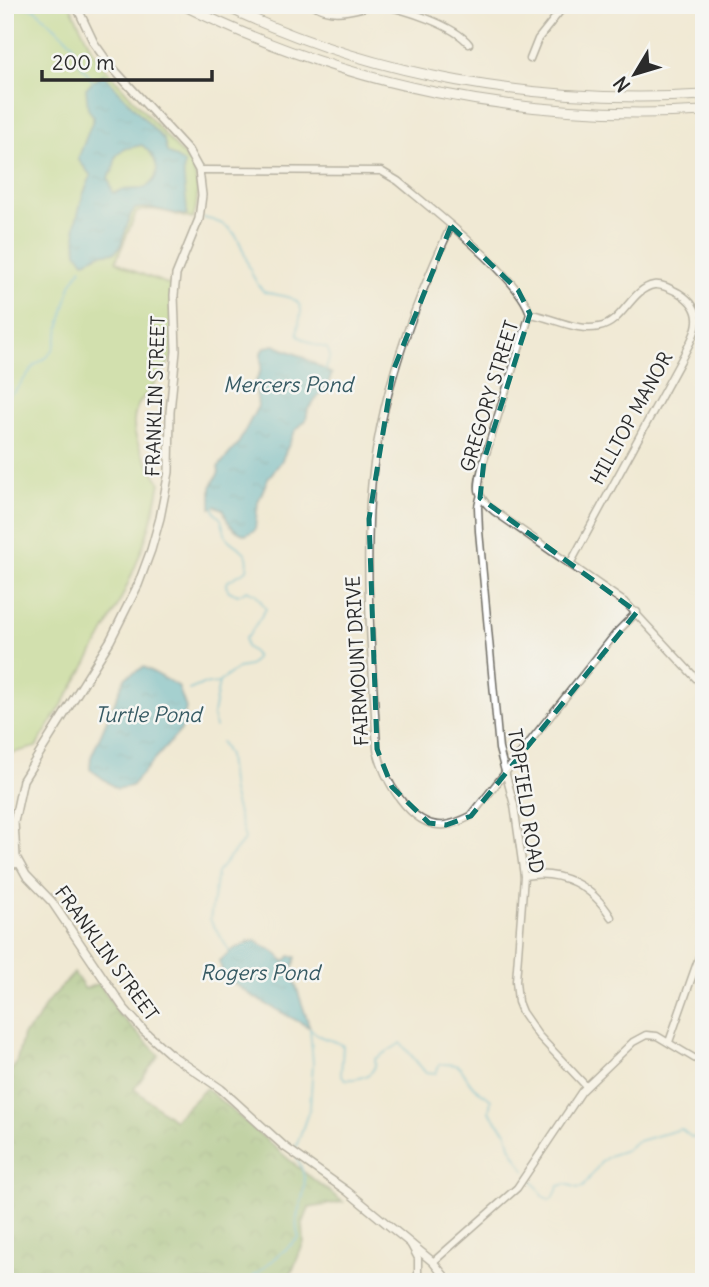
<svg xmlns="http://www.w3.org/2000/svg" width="709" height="1287" font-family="Delius,sans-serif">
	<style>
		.grass { fill: #add680; stroke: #6c8056; stroke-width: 2 }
		.forest { fill: url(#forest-crowns); stroke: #5a714c; stroke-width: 2 }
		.water { fill: url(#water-ripples); stroke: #3b6e7a; stroke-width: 2; fill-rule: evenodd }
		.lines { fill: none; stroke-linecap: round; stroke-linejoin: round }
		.stream { stroke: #4bb1ca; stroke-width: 2 }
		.minor-casing { stroke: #706e66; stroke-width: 9 }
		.major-casing { stroke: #706e66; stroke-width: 10 }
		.highway-casing { stroke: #706e66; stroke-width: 11 }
		.minor { stroke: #fff; stroke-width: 6 }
		.major { stroke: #fff; stroke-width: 7 }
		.highway { stroke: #fff; stroke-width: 9 }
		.marked { fill: none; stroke: #0f766e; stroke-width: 5; stroke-dasharray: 14 9; stroke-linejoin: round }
		.labels { text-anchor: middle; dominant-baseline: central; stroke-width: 5; stroke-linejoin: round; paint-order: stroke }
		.street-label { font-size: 19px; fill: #2b2b2b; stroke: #f6f6f2 }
		.water-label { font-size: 21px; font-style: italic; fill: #365a63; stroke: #f6f6f2 }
	</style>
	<defs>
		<pattern id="forest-crowns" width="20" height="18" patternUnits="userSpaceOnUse" patternTransform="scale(1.75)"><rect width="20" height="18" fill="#8ab76e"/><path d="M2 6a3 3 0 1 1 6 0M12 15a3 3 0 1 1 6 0" fill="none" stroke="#71955b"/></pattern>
		<pattern id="water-ripples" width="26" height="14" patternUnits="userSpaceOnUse" patternTransform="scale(1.75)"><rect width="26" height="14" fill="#4bb1ca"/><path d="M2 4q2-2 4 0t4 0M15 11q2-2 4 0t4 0" fill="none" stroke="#3f90a4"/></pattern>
	</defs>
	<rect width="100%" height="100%" fill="#f6f6f2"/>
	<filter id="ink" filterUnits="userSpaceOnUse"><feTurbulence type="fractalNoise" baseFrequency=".0143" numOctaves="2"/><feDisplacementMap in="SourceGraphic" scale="14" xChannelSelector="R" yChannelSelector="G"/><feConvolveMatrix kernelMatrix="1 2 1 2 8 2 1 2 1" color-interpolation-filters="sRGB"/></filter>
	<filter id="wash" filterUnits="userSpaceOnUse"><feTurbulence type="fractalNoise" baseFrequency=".00686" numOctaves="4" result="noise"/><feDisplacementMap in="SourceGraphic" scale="28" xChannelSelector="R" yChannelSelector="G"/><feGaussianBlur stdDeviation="1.57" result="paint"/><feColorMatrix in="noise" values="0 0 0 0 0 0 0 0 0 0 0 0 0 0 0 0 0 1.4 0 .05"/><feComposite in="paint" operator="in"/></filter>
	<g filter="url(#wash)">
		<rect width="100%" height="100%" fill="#f0e9d4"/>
		<!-- grass -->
		<path class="grass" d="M 5,5 L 70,5 L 91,48 L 105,68 L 191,164 C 199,183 199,199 193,219 C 177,216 151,204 136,213 L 116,261 L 136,272 L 170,285 C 171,302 176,343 171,357 C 164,375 151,386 140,402 C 123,429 145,459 160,482 C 143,579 87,664 36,747 L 5,755 Z"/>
		<!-- forest -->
		<path class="forest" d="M 74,973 L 85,989 L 99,983 L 120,1015 L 159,1055 L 134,1089 L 174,1120 L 206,1088 L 300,1169 L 343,1202 L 309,1208 L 303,1224 L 304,1242 L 288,1282 L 245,1282 L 239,1280 L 238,1282 L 5,1282 L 5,1079 L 16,1064 L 23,1035 L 37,1021 L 46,1004 Z"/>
		<!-- water -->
		<g class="water">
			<path d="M 103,74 L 164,140 L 167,152 L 184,163 C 182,181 187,197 187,215 C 169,215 154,204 135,209 L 131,214 L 120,247 L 115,252 L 99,254 L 84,262 L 77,252 L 75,225 L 83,195 L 91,176 L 78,159 L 94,117 L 88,109 L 86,88 ZM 142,145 C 156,156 165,175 146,187 C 138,191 131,188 124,190 C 120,190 117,193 113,193 L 108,177 L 113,171 L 116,156 L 124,149 Z"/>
			<path d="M 274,345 L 301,356 L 332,374 L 327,386 L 308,409 L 306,420 L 295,431 L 281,462 L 268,478 L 258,502 L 255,530 L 246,535 C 234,531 226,522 224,510 L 216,506 L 211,508 L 211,487 L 219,472 L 218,467 L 238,444 L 258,406 L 255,383 L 261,370 L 261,352 L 266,347 Z"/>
			<path d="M 144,667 L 178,686 L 186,708 L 181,730 L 131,786 L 117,789 L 90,769 L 91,757 L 125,678 Z"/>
			<path d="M 254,940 L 276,953 L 285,962 L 290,956 L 296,957 L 292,974 L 310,1028 L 255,998 L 224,976 L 219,961 L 234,949 Z"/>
		</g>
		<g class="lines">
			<!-- stream -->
			<g class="stream">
				<path d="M 14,5 L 35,9 L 72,43 L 79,62 L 94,83"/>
				<path d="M 204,218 C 253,227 237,264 264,292 C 277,296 303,295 301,313 C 300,322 296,328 298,336 L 315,345 L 327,348 L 330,355 L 326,369 L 323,372"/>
				<path d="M 5,397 L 15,391 L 35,365 L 47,357 L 54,348 L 71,285 L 81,268"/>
				<path d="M 213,505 L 215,513 L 221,519 L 226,537 C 238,551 251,547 247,570 L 228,581 L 226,586 L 229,591 L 238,595 L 247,590 L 256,594 L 266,609 L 249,635 L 245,638 L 246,647 L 254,653 L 256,658 L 249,666 L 238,668 L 219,682 L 213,714 L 215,727"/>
				<path d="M 189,690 L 201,685 L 218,683"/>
				<path d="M 221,742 L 228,756 L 232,792 L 245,839 L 217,873 L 210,920 L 230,952"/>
				<path d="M 310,1028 C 323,1043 330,1036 343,1046 L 341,1074 L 345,1079 C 359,1080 378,1075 375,1059 L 401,1043 L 425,1072 L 436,1073 L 440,1064 C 465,1063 459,1069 472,1085 C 477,1091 485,1094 491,1100 L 489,1112 L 507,1133 L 510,1146 L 525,1171"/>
				<path d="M 295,1150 L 310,1107 L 313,1063 L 310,1029"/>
				<path d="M 529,1175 L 543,1196 L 549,1200 L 554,1197 L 559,1186 L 566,1184 L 578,1188 L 583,1187 L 602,1161 L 611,1155 L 626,1150 L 635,1142 L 681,1129 L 691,1137 L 704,1138"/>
				<path d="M 247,1282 L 299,1238 C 288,1208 318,1193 297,1159"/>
			</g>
		</g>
	</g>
	<g filter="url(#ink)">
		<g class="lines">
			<!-- minor casing -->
			<g class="minor-casing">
				<g id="minor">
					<path d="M 314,5 C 334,18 353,9 375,5"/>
					<path d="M 380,5 C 404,9 454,25 469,44"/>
					<path d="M 530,59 L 538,39 L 565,5"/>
					<path d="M 199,170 L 381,171 L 398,181 C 430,208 521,278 530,314 L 484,460 C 478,485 473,494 494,511 L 627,604 L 704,687"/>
					<path d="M 451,226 C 408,318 372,418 369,521 C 366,597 373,673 377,749 C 382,777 411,829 445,825 C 454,824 463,820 471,816 L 617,632 L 637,612"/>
					<path d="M 530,314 C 552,317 576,332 599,327 C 623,323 631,289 654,285 C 663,284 671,289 679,293 C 709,312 696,332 681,360 L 570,564"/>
					<path d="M 480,498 L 478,507 L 479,531 L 499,749 L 514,805 L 524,876 L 516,981 L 518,1002 L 522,1012 L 538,1035 L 586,1086"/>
					<path d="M 5,865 L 18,864"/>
					<path d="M 524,876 C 561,869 592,886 611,917"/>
					<path d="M 669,1042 L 704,943"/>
					<path d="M 411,1245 L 418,1258 L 418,1282"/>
					<path d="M 433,1262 L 517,1188 L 582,1091 L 633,1042 L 646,1035 L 657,1036 L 704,1064"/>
				</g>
			</g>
			<!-- major casing -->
			<g class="major-casing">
				<path id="major" d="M 76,5 L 94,43 L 109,64 L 188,150 L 199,170 L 202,195 L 199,219 L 176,275 L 174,295 L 176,351 L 170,412 L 169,472 L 160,518 L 151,550 L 138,585 L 110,641 L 23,780 L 14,822 L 16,857 L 26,875 L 52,902 L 123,1007 L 144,1031 L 170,1054 L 221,1089 L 285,1147 L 347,1191 L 433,1262 L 449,1282"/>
			</g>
			<!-- highway casing -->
			<g class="highway-casing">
				<g id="highway">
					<path d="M 183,5 C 345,86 523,122 704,111"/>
					<path d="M 223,5 C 372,77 539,105 704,95"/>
				</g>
			</g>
			<!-- minor -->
			<use href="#minor" class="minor"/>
			<!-- major -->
			<use href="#major" class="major"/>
			<!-- highway -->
			<use href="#highway" class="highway"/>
		</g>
	</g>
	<!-- marked area -->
	<path d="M0 0H709V1287H0ZM 451,226 L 518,290 L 530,314 L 484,460 L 480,498 L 637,612 L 471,816 L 446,825 L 429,823 L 392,787 L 377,749 L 369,519 L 393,371 Z" fill="#f0e9d4" fill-opacity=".55" fill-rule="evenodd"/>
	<path class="marked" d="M 451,226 L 518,290 L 530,314 L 484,460 L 480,498 L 637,612 L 471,816 L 446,825 L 429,823 L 392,787 L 377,749 L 369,519 L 393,371 Z"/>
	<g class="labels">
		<!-- street labels -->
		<g class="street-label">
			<text transform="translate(155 396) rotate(-88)">FRANKLIN STREET</text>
			<text transform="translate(489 396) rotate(-73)">GREGORY STREET</text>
			<text transform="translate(631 418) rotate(-61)">HILLTOP MANOR</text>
			<text transform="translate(357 661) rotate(-93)">FAIRMOUNT DRIVE</text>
			<text transform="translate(526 801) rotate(81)">TOPFIELD ROAD</text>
			<text transform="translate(107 953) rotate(54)">FRANKLIN STREET</text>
		</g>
		<!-- water labels -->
		<g class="water-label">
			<text x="288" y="384">Mercers Pond</text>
			<text x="148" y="714">Turtle Pond</text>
			<text x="260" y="972">Rogers Pond</text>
		</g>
	</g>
	<!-- margin -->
	<rect width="709" height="1287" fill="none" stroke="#f6f6f2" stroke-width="28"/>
	<!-- north arrow -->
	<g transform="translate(635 74) rotate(232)" stroke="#f6f6f2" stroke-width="5" paint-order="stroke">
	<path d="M0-5L12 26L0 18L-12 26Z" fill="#2b2b2b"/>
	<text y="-10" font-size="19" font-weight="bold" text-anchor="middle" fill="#2b2b2b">N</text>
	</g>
	<!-- scale -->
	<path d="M42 70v10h170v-10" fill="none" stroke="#2b2b2b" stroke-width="3.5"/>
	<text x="52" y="70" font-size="21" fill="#2b2b2b" stroke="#f6f6f2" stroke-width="5" paint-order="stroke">200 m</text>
</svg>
